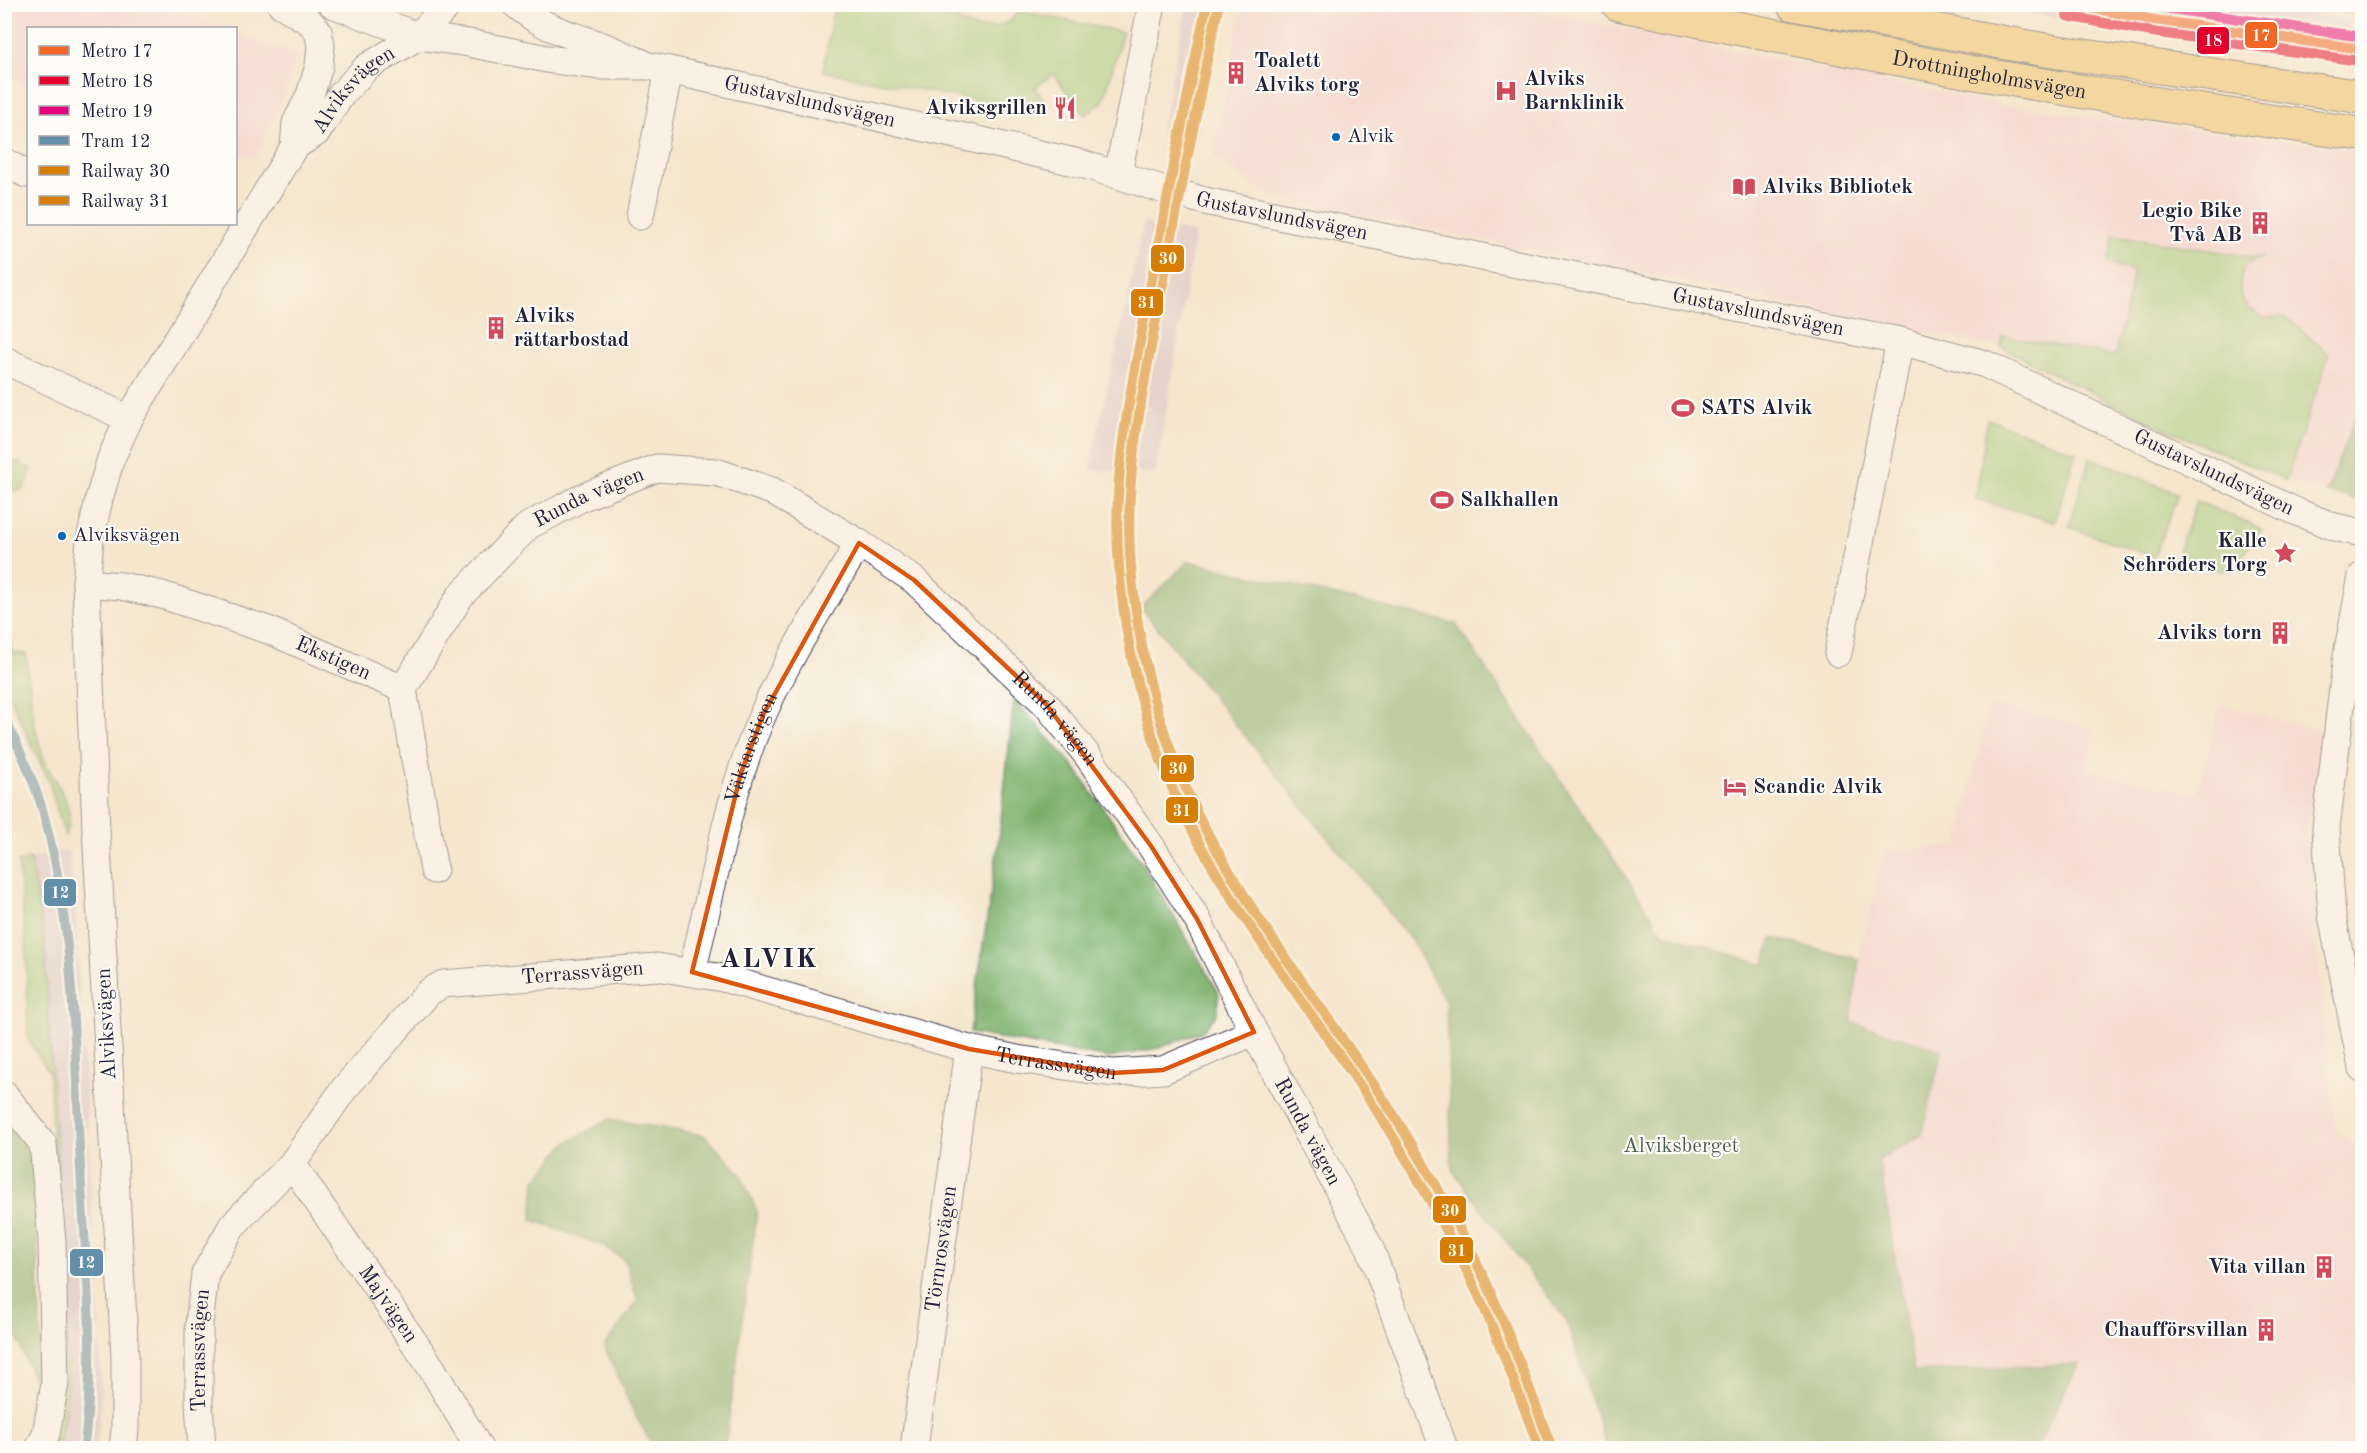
<svg xmlns="http://www.w3.org/2000/svg" width="2367" height="1453" font-family="'Old Standard TT',serif">
	<style>
		.built { fill: #f6cfd6 }
		.industrial { fill: #d1bdc9 }
		.green { fill: #9bcc7b; stroke: #5e775b; stroke-width: 1.5 }
		.forest { fill: #7cb06b; stroke: #4f6953; stroke-width: 1.5 }
		.lines { fill: none; stroke-linecap: round; stroke-linejoin: round }
		.minor-casing { stroke: #423f51; stroke-width: 29 }
		.major-casing { stroke: #423f51; stroke-width: 35 }
		.minor { stroke: #fff; stroke-width: 27 }
		.major { stroke: #f0c469; stroke-width: 33 }
		.rail-1-casing { stroke: #fdfcf7; stroke-width: 15 }
		.rail-2-casing { stroke: #fdfcf7; stroke-width: 15 }
		.rail-1 { stroke: #d77d00; stroke-width: 10 }
		.rail-2 { stroke: #d77d00; stroke-width: 10 }
		.tram-1-casing { stroke: #fdfcf7; stroke-width: 14 }
		.tram-1 { stroke: #648fa8; stroke-width: 9 }
		.metro-1-casing { stroke: #fdfcf7; stroke-width: 15 }
		.metro-2-casing { stroke: #fdfcf7; stroke-width: 15 }
		.metro-3-casing { stroke: #fdfcf7; stroke-width: 15 }
		.metro-1 { stroke: #f26522; stroke-width: 10 }
		.metro-2 { stroke: #e4002b; stroke-width: 10 }
		.metro-3 { stroke: #e5007d; stroke-width: 10 }
		.marked { fill: none; stroke: #de560e; stroke-width: 4.5; stroke-linejoin: round }
		.bus-dot { fill: #0065bd; stroke: #fdfcf7; stroke-width: 2 }
		.labels { text-anchor: middle; dominant-baseline: central; stroke-width: 4.5; stroke-linejoin: round; paint-order: stroke }
		.bus-label { font-size: 20px; fill: #22223b; stroke: #fdfcf7; text-anchor: start }
		.poi-label { font-size: 21px; font-weight: bold; fill: #22223b; stroke: #fdfcf7; text-anchor: start }
		.street-label { font-size: 21px; fill: #22223b; stroke: #fdfcf7 }
		.park-label { font-size: 21px; fill: #4c5e51; stroke: #fdfcf7 }
		.district-label { font-size: 27px; font-weight: bold; letter-spacing: 1.5px; fill: #22223b; stroke: #fdfcf7 }
		.line-badge { stroke: #fdfcf7; stroke-width: 2 }
		.badge-label { font-size: 16px; text-anchor: middle; font-weight: bold; fill: #fff }
	</style>
	<rect width="100%" height="100%" fill="#fdfcf7"/>
	<filter id="ink" filterUnits="userSpaceOnUse"><feTurbulence type="fractalNoise" baseFrequency=".0167" numOctaves="2"/><feDisplacementMap in="SourceGraphic" scale="12" xChannelSelector="R" yChannelSelector="G"/><feConvolveMatrix kernelMatrix="1 2 1 2 8 2 1 2 1" color-interpolation-filters="sRGB"/></filter>
	<filter id="wash" filterUnits="userSpaceOnUse"><feTurbulence type="fractalNoise" baseFrequency=".008" numOctaves="4" result="noise"/><feDisplacementMap in="SourceGraphic" scale="24" xChannelSelector="R" yChannelSelector="G"/><feGaussianBlur stdDeviation="1.35" result="paint"/><feColorMatrix in="noise" values="0 0 0 0 0 0 0 0 0 0 0 0 0 0 0 0 0 1.4 0 .05"/><feComposite in="paint" operator="in"/></filter>
	<g filter="url(#wash)">
		<rect width="100%" height="100%" fill="#f5e6ce"/>
		<!-- built -->
		<g class="built">
			<path d="M 1243,4 L 1506,5 L 2003,105 L 2362,151 L 2362,401 L 2326,492 L 2286,480 L 2154,424 L 2001,347 L 1269,196 L 1213,156 Z"/>
			<path d="M 4,5 L 163,5 L 223,28 L 28,28 L 28,85 L 5,76 Z"/>
			<path d="M 236,34 L 297,56 L 279,108 L 254,158 L 236,152 Z"/>
			<path d="M 1989,705 L 2094,728 L 2087,770 L 2197,794 L 2220,705 L 2326,732 L 2305,834 L 2336,1132 L 2360,1147 L 2362,1221 L 2362,1448 L 2036,1448 L 2078,1364 L 1914,1373 L 1879,1160 L 1922,1135 L 1851,1022 L 1859,959 L 1884,851 L 1958,846 Z"/>
		</g>
		<!-- industrial -->
		<g class="industrial">
			<path d="M 1187,5 L 1225,5 L 1196,144 L 1168,139 L 1160,133 Z"/>
			<path d="M 2271,5 L 2350,21 L 2340,63 L 2187,40 L 1984,5 Z"/>
			<path d="M 1144,222 L 1195,233 L 1156,473 L 1089,470 Z"/>
			<path d="M 68,850 L 75,905 L 101,1369 L 100,1421 L 96,1448 L 58,1448 L 65,1411 L 54,1091 L 44,939 L 30,859 Z"/>
		</g>
		<!-- green -->
		<g class="green">
			<path d="M 834,5 L 946,5 L 959,22 L 977,29 L 996,27 L 1010,21 L 1019,11 L 1123,32 L 1103,102 L 1085,115 L 1053,74 L 1035,88 L 1045,101 L 1029,111 L 823,71 Z"/>
			<path d="M 2114,235 L 2261,258 L 2244,266 C 2236,295 2238,301 2263,318 L 2285,316 L 2329,354 L 2286,480 L 2154,424 L 2001,347 L 2003,336 L 2115,356 L 2134,272 L 2108,263 Z"/>
			<path d="M 1987,419 L 2076,452 L 2055,522 L 1976,499 Z"/>
			<path d="M 5,457 L 32,469 L 23,490 L 5,491 Z"/>
			<path d="M 2090,457 L 2178,494 L 2154,557 L 2069,527 Z"/>
			<path d="M 2196,501 L 2262,529 L 2231,571 L 2174,564 Z"/>
			<path d="M 5,642 L 15,653 L 26,654 C 30,688 32,727 44,759 C 54,782 80,810 65,836 L 49,782 L 5,687 Z"/>
			<path d="M 30,859 L 44,939 L 64,1281 L 68,1372 L 65,1411 L 58,1448 L 49,1448 L 52,1134 L 49,1072 L 28,1039 L 26,942 L 18,862 Z"/>
		</g>
		<!-- forest -->
		<g class="forest">
			<path d="M 2312,5 L 2362,5 L 2362,14 L 2313,5 Z"/>
			<path d="M 2362,401 L 2362,501 L 2326,492 Z"/>
			<path d="M 1188,561 L 1456,624 L 1663,933 L 1764,965 L 1772,938 L 1859,959 L 1851,1022 L 1942,1050 L 1922,1135 L 1879,1160 L 1914,1372 L 2079,1364 L 2036,1448 L 1607,1448 L 1566,1320 L 1452,1170 L 1446,1003 L 1414,944 L 1141,608 Z"/>
			<path d="M 1014,698 L 1074,767 L 1144,866 L 1219,993 L 1217,1014 L 1203,1031 L 1159,1048 L 1109,1058 L 970,1033 L 999,838 Z"/>
			<path d="M 609,1119 L 704,1135 L 740,1173 L 757,1211 L 725,1448 L 654,1448 L 635,1415 L 604,1346 L 638,1301 L 625,1261 L 604,1246 L 532,1220 L 535,1182 L 565,1144 Z"/>
			<path d="M 4,1121 L 34,1160 L 43,1404 L 9,1317 L 4,1251 Z"/>
		</g>
	</g>
	<g filter="url(#ink)">
		<g class="lines">
			<!-- minor casing -->
			<g class="minor-casing">
				<g id="minor">
					<path id="s1" d="M 332,4 L 418,36 L 469,43 L 547,59 L 601,66 L 649,66 L 669,70 L 1079,163 L 1165,190 L 1209,202 L 1900,341 L 1985,364 L 2297,512 L 2335,527 L 2362,533"/>
					<path d="M 515,4 C 547,31 568,33 605,47 C 617,51 628,57 640,62"/>
					<path id="s2" d="M 294,147 L 317,132 L 341,95 L 367,67 L 418,36 L 449,4"/>
					<path d="M 4,161 L 26,174"/>
					<path d="M 1118,174 L 1152,4"/>
					<path d="M 640,216 L 669,70"/>
					<path d="M 4,360 L 129,419"/>
					<path d="M 2362,576 L 2347,655 L 2326,828 L 2332,916 L 2362,1068"/>
					<path id="s3" d="M 86,583 L 121,586 L 162,595 L 268,630 L 403,689"/>
					<path d="M 1838,653 L 1900,341"/>
					<path id="s4" d="M 403,689 L 461,595 L 528,526 L 583,497 L 657,468 L 716,472 L 772,491 L 859,543 L 914,580 L 1046,704 L 1087,755 L 1151,846 L 1197,919 L 1254,1032 L 1370,1248 L 1444,1448"/>
					<path d="M 403,689 L 434,870"/>
					<path id="s5" d="M 692,972 C 713,887 728,793 763,714 C 789,654 826,599 859,543"/>
					<path d="M 4,1094 L 43,1144 L 52,1241 L 55,1383 L 46,1434 L 39,1448"/>
					<path id="s6" d="M 292,1164 L 431,1367 L 479,1448"/>
					<path d="M 123,1448 L 125,1429 L 125,1358 L 96,829 L 86,583 L 90,540 L 99,499 L 111,458 L 129,419 L 294,147 L 296,123 L 310,95 L 319,66 L 321,46 L 318,31 L 310,22 L 281,4"/>
					<path id="s7" d="M 202,1448 L 199,1403 L 199,1325 L 205,1274 L 232,1226 L 292,1164 L 344,1089 L 429,992 L 443,984 L 657,967 L 723,978 L 969,1049 L 1017,1059 L 1113,1073 L 1163,1070 L 1254,1032"/>
					<path id="s8" d="M 914,1448 L 969,1049"/>
				</g>
			</g>
			<!-- major casing -->
			<g class="major-casing">
				<g id="major">
					<path id="s9" d="M 1618,4 C 1865,55 2113,101 2362,134"/>
					<path d="M 1793,4 L 2051,51 L 2362,97"/>
				</g>
			</g>
			<!-- minor -->
			<use href="#minor" class="minor"/>
			<!-- major -->
			<use href="#major" class="major"/>
			<!-- rail-1 casing -->
			<g class="rail-1-casing">
				<path id="rail-1" d="M 1219,4 C 1197,104 1178,204 1159,304 C 1144,386 1125,468 1130,552 C 1136,650 1162,749 1209,836 C 1263,935 1335,1022 1395,1117 C 1432,1176 1467,1238 1495,1302 C 1516,1350 1533,1399 1552,1448"/>
			</g>
			<!-- rail-2 casing -->
			<g class="rail-2-casing">
				<path id="rail-2" d="M 1207,4 C 1185,104 1166,204 1147,304 C 1132,386 1113,468 1118,552 C 1124,653 1150,755 1199,843 C 1254,942 1326,1029 1385,1124 C 1421,1182 1454,1241 1482,1303 C 1503,1350 1521,1400 1539,1448"/>
			</g>
			<!-- rail-1 -->
			<use href="#rail-1" class="rail-1"/>
			<!-- rail-2 -->
			<use href="#rail-2" class="rail-2"/>
			<!-- tram-1 casing -->
			<g class="tram-1-casing">
				<path id="tram-1" d="M 4,716 C 18,746 32,776 42,808 C 76,927 74,1055 81,1177 C 86,1267 96,1358 84,1448"/>
			</g>
			<!-- tram-1 -->
			<use href="#tram-1" class="tram-1"/>
			<!-- metro-1 casing -->
			<g class="metro-1-casing">
				<path id="metro-1" d="M 2072,4 L 2154,20 L 2362,49"/>
			</g>
			<!-- metro-2 casing -->
			<g class="metro-2-casing">
				<path id="metro-2" d="M 2067,16 L 2152,32 L 2360,61"/>
			</g>
			<!-- metro-3 casing -->
			<g class="metro-3-casing">
				<path id="metro-3" d="M 2137,4 L 2362,37"/>
			</g>
			<!-- metro-1 -->
			<use href="#metro-1" class="metro-1"/>
			<!-- metro-2 -->
			<use href="#metro-2" class="metro-2"/>
			<!-- metro-3 -->
			<use href="#metro-3" class="metro-3"/>
		</g>
	</g>
	<!-- marked area -->
	<path d="M0 0H2367V1453H0ZM 859,543 L 914,580 L 1046,704 L 1151,846 L 1197,919 L 1254,1032 L 1163,1070 L 1113,1073 L 969,1049 L 692,972 L 741,773 L 764,713 Z" fill="#f5e6ce" fill-opacity=".55" fill-rule="evenodd"/>
	<path class="marked" d="M 859,543 L 914,580 L 1046,704 L 1151,846 L 1197,919 L 1254,1032 L 1163,1070 L 1113,1073 L 969,1049 L 692,972 L 741,773 L 764,713 Z"/>
	<!-- icons -->
	<defs>
		<g id="building-bare" transform="scale(1.8)"><path d="M-4-6H4V6H1V3H-1V6H-4ZM-2.5-4.3h1.7v1.8h-1.7ZM.8-4.3h1.7v1.8H.8ZM-2.5-1h1.7V.8h-1.7ZM.8-1h1.7V.8H.8Z" fill="#d1495b" stroke="#fdfcf7" stroke-width="2.5" paint-order="stroke"/></g>
		<g id="hospital-bare" transform="scale(1.8)"><path d="M-5-5h3v3.5h4V-5h3V5h-3V1.5h-4V5h-3Z" fill="#d1495b" stroke="#fdfcf7" stroke-width="2.5" paint-order="stroke"/></g>
		<g id="restaurant-bare" transform="scale(1.8)"><path d="M-5-6h1v4h1v-4h1v4h1v-4h1v5L-1.5 .5V6h-2V.5L-5-1ZM5-6V6H3V1.5H1.5Q1.5-4 5-6Z" fill="#d1495b" stroke="#fdfcf7" stroke-width="2.5" paint-order="stroke"/></g>
		<g id="library-bare" transform="scale(1.8)"><path d="M-6-4Q-3-5.5-.7-3.5V5Q-3 3-6 4ZM6-4Q3-5.5 .7-3.5V5Q3 3 6 4Z" fill="#d1495b" stroke="#fdfcf7" stroke-width="2.5" paint-order="stroke"/></g>
		<g id="stadium-bare" transform="scale(1.8)"><path d="M0-5a6.5 5 0 1 0 0 10a6.5 5 0 1 0 0-10ZM-3.5-1.8h7v3.6h-7Z" fill="#d1495b" stroke="#fdfcf7" stroke-width="2.5" paint-order="stroke"/></g>
		<g id="sight-bare" transform="scale(1.8)"><path d="M0-6L1.8-2.2L6-1.7L2.9 1.2L3.7 5.4L0 3.3L-3.7 5.4L-2.9 1.2L-6-1.7L-1.8-2.2Z" fill="#d1495b" stroke="#fdfcf7" stroke-width="2.5" paint-order="stroke"/></g>
		<g id="hotel-bare" transform="scale(1.8)"><path d="M-6-4.5h1.5V1H6V5H4.5V3h-9V5H-6ZM-4 0a1.8 1.8 0 1 1 3.6 0ZM.5 0V-2.5h3Q6-2.5 6 0Z" fill="#d1495b" stroke="#fdfcf7" stroke-width="2.5" paint-order="stroke"/></g>
	</defs>
	<g fill-rule="evenodd">
		<use href="#building-bare" x="1236" y="73"/>
		<use href="#hospital-bare" x="1506" y="91"/>
		<use href="#restaurant-bare" x="1065" y="108"/>
		<use href="#library-bare" x="1744" y="187"/>
		<use href="#building-bare" x="2260" y="223"/>
		<use href="#building-bare" x="496" y="328"/>
		<use href="#stadium-bare" x="1683" y="408"/>
		<use href="#stadium-bare" x="1442" y="500"/>
		<use href="#sight-bare" x="2285" y="553"/>
		<use href="#building-bare" x="2280" y="633"/>
		<use href="#hotel-bare" x="1735" y="787"/>
		<use href="#building-bare" x="2324" y="1267"/>
		<use href="#building-bare" x="2266" y="1330"/>
	</g>
	<!-- markers -->
	<g class="bus-dot">
		<circle cx="1336" cy="137" r="5"/>
		<circle cx="62" cy="536" r="5"/>
	</g>
	<g class="labels">
		<!-- bus labels -->
		<g class="bus-label">
			<text x="1347" y="137">Alvik</text>
			<text x="73" y="536">Alviksvägen</text>
		</g>
		<!-- poi labels -->
		<g class="poi-label">
			<text x="1254" y="61">Toalett<tspan x="1254" dy="24">Alviks torg</tspan></text>
			<text x="1524" y="79">Alviks<tspan x="1524" dy="24">Barnklinik</tspan></text>
			<text x="1047" y="108" text-anchor="end">Alviksgrillen</text>
			<text x="1762" y="187">Alviks Bibliotek</text>
			<text x="2242" y="211" text-anchor="end">Legio Bike<tspan x="2242" dy="24">Två AB</tspan></text>
			<text x="514" y="316">Alviks<tspan x="514" dy="24">rättarbostad</tspan></text>
			<text x="1701" y="408">SATS Alvik</text>
			<text x="1460" y="500">Salkhallen</text>
			<text x="2267" y="541" text-anchor="end">Kalle<tspan x="2267" dy="24">Schröders Torg</tspan></text>
			<text x="2262" y="633" text-anchor="end">Alviks torn</text>
			<text x="1753" y="787">Scandic Alvik</text>
			<text x="2306" y="1267" text-anchor="end">Vita villan</text>
			<text x="2248" y="1330" text-anchor="end">Chaufförsvillan</text>
		</g>
		<!-- street labels -->
		<g class="street-label">
			<text stroke="none"><textPath href="#s9" startOffset="378">Drottningholmsvägen</textPath></text>
			<text stroke="none"><textPath href="#s2" startOffset="84">Alviksvägen</textPath></text>
			<text stroke="none"><textPath href="#s1" startOffset="490">Gustavslundsvägen</textPath></text>
			<text stroke="none"><textPath href="#s1" startOffset="976">Gustavslundsvägen</textPath></text>
			<text stroke="none"><textPath href="#s1" startOffset="1462">Gustavslundsvägen</textPath></text>
			<text stroke="none"><textPath href="#s1" startOffset="1948">Gustavslundsvägen</textPath></text>
			<text stroke="none"><textPath href="#s4" startOffset="274">Runda vägen</textPath></text>
			<text stroke="none"><textPath href="#s3" startOffset="260">Ekstigen</textPath></text>
			<text stroke="none"><textPath href="#s4" startOffset="832">Runda vägen</textPath></text>
			<text stroke="none"><textPath href="#s5" startOffset="232">Väktarstigen</textPath></text>
			<text stroke="none"><textPath href="#s7" startOffset="692">Terrassvägen</textPath></text>
			<text transform="translate(107 1024) rotate(-93)">Alviksvägen</text>
			<text stroke="none"><textPath href="#s7" startOffset="1178">Terrassvägen</textPath></text>
			<text stroke="none"><textPath href="#s4" startOffset="1318">Runda vägen</textPath></text>
			<text stroke="none"><textPath href="#s8" startOffset="201">Törnrosvägen</textPath></text>
			<text stroke="none"><textPath href="#s6" startOffset="170">Majvägen</textPath></text>
			<text stroke="none"><textPath href="#s7" startOffset="98">Terrassvägen</textPath></text>
		</g>
		<!-- park labels -->
		<g class="park-label">
			<text x="1681" y="1146">Alviksberget</text>
		</g>
		<!-- district labels -->
		<g class="district-label">
			<text x="769" y="959">ALVIK</text>
		</g>
	</g>
	<g class="line-badge">
		<rect x="2244" y="21" width="34" height="28" rx="6" fill="#f26522"/>
		<rect x="2196" y="26" width="34" height="29" rx="6" fill="#e4002b"/>
		<rect x="1150" y="244" width="35" height="29" rx="6" fill="#d77d00"/>
		<rect x="1130" y="288" width="34" height="29" rx="6" fill="#d77d00"/>
		<rect x="1160" y="754" width="35" height="29" rx="6" fill="#d77d00"/>
		<rect x="1165" y="796" width="34" height="28" rx="6" fill="#d77d00"/>
		<rect x="43" y="878" width="34" height="29" rx="6" fill="#648fa8"/>
		<rect x="1432" y="1195" width="35" height="29" rx="6" fill="#d77d00"/>
		<rect x="1439" y="1236" width="35" height="28" rx="6" fill="#d77d00"/>
		<rect x="69" y="1248" width="35" height="29" rx="6" fill="#648fa8"/>
	</g>
	<g class="badge-label">
		<text x="2261" y="41">17</text>
		<text x="2213" y="46">18</text>
		<text x="1168" y="264">30</text>
		<text x="1147" y="308">31</text>
		<text x="1178" y="774">30</text>
		<text x="1182" y="816">31</text>
		<text x="60" y="898">12</text>
		<text x="1450" y="1216">30</text>
		<text x="1457" y="1256">31</text>
		<text x="86" y="1268">12</text>
	</g>
	<!-- margin -->
	<rect width="2367" height="1453" fill="none" stroke="#fdfcf7" stroke-width="24"/>
	<!-- legend -->
	<rect x="27" y="27" width="210" height="198" fill="#fdfcf7" stroke="#a5a5ac" stroke-width="1.5"/>
	<rect x="39" y="46" width="30" height="9" fill="#f26522" stroke="#a5a5ac" stroke-width="1.5"/>
	<text x="81" y="57" font-size="18" fill="#22223b">Metro 17</text>
	<rect x="39" y="76" width="30" height="9" fill="#e4002b" stroke="#a5a5ac" stroke-width="1.5"/>
	<text x="81" y="87" font-size="18" fill="#22223b">Metro 18</text>
	<rect x="39" y="106" width="30" height="9" fill="#e5007d" stroke="#a5a5ac" stroke-width="1.5"/>
	<text x="81" y="117" font-size="18" fill="#22223b">Metro 19</text>
	<rect x="39" y="136" width="30" height="9" fill="#648fa8" stroke="#a5a5ac" stroke-width="1.5"/>
	<text x="81" y="147" font-size="18" fill="#22223b">Tram 12</text>
	<rect x="39" y="166" width="30" height="9" fill="#d77d00" stroke="#a5a5ac" stroke-width="1.5"/>
	<text x="81" y="177" font-size="18" fill="#22223b">Railway 30</text>
	<rect x="39" y="196" width="30" height="9" fill="#d77d00" stroke="#a5a5ac" stroke-width="1.5"/>
	<text x="81" y="207" font-size="18" fill="#22223b">Railway 31</text>
</svg>
